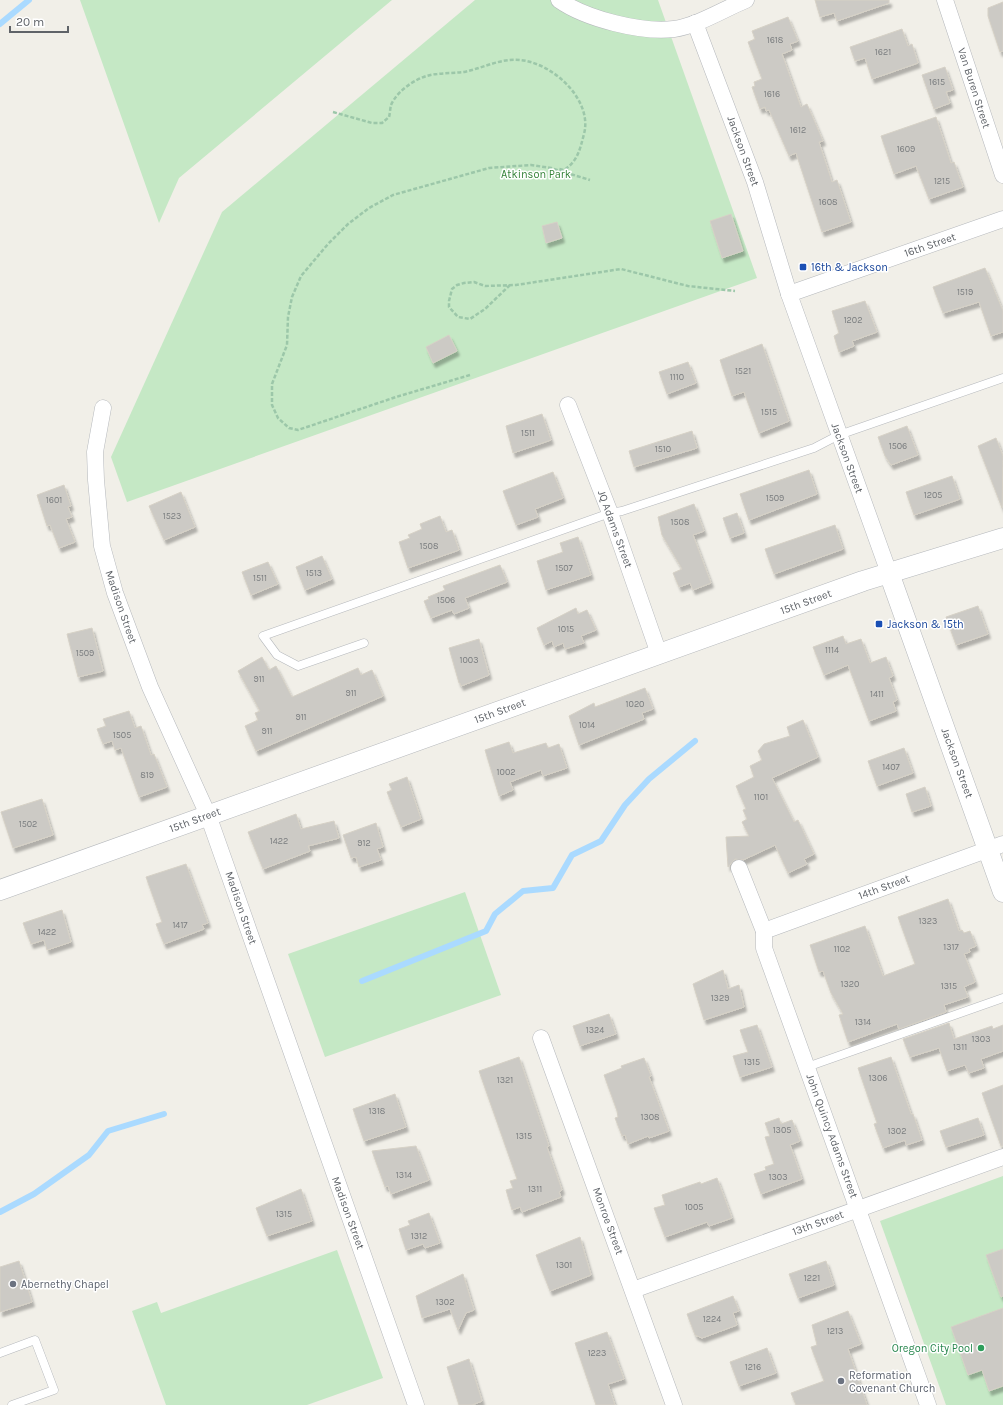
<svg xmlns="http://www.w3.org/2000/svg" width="1003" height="1405" font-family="Karla,sans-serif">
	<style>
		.green { fill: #c5e8c5 }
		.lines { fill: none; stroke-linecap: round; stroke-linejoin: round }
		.stream { stroke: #aadaff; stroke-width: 6 }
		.building { fill: #cccac5; stroke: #d6d1c6; filter: url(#shadow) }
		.service-casing { stroke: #b5b8bc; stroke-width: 9 }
		.minor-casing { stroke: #b5b8bc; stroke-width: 17 }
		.tertiary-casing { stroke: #b5b8bc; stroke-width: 21 }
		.path { stroke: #9cc7a9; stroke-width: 2.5; stroke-dasharray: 4 2; stroke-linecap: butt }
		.service { stroke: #fff; stroke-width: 8 }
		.minor { stroke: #fff; stroke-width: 16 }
		.tertiary { stroke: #fff; stroke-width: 20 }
		.transit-dot { fill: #1a4fb4; stroke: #fff; stroke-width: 1.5 }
		.worship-dot { fill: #6b7280; stroke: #fff; stroke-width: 1.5 }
		.leisure-dot { fill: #2e9e5b; stroke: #fff; stroke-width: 1.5 }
		.labels { text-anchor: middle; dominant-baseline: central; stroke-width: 3; stroke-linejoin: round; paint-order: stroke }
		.number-label { font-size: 9px; fill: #7a7d7f }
		.street-label { font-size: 11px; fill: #5f6368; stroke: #fff }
		.park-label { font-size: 11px; fill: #348238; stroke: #fff }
		.transit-label { font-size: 11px; fill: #164399; stroke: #fff; text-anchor: start }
		.worship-label { font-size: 11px; fill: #5b616d; stroke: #fff; text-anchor: start }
		.leisure-label { font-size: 11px; fill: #27864d; stroke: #fff; text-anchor: end }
	</style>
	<defs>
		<filter id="shadow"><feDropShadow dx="2.5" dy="4.5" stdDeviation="1" flood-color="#0004"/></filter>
	</defs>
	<rect width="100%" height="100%" fill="#f1efe8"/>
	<!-- green -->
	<g class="green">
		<path d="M 80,0 L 392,0 L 179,178 L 159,223 Z"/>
		<path d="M 475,0 L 658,0 L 757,278 L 127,502 L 111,457 L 222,212 Z"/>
		<path d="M 465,892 L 501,995 L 325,1057 L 288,954 Z"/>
		<path d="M 1003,1176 L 1003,1405 L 946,1405 L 880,1221 Z"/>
		<path d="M 337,1250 L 383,1378 L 307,1405 L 166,1405 L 132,1311 L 157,1302 L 161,1313 Z"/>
	</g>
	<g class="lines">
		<!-- stream -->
		<g class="stream">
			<path d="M 0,24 L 29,0"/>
			<path d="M 362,981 L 486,931 L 495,914 L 523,891 L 553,888 L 572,855 L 601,841 L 625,805 L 649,779 L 695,741"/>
			<path d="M 0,1212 L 34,1194 L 89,1155 L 108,1131 L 164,1114"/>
		</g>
	</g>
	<!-- building -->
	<g class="building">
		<path d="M 815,0 L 889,0 L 889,3 L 837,21 L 834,13 L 820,17 Z"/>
		<path d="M 1003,2 L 1003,51 L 1000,52 L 988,16 L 988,8 Z"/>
		<path d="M 788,17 L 798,41 L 790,44 L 792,50 L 782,54 L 801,107 L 807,104 L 823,141 L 819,142 L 832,182 L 837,180 L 851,222 L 822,232 L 796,153 L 789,156 L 769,110 L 766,111 L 765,107 L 760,109 L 752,87 L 755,86 L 754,82 L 762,79 L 748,42 L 755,39 L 752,31 Z"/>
		<path d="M 902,29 L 908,46 L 912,44 L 918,63 L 872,79 L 865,58 L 855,61 L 850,47 Z"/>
		<path d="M 945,67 L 953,90 L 946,92 L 950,103 L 934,109 L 922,75 Z"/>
		<path d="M 936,117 L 951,163 L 954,162 L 963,187 L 929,199 L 916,166 L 894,174 L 881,136 Z"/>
		<path d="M 731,214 L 743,251 L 722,258 L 710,221 Z"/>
		<path d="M 557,222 L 562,238 L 546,243 L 542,226 Z"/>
		<path d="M 985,268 L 1003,311 L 1003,332 L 991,336 L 979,302 L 943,313 L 933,287 Z"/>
		<path d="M 865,301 L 877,332 L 852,341 L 854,346 L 839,352 L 834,336 L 839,333 L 832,311 Z"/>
		<path d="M 449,335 L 457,351 L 433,363 L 426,347 Z"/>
		<path d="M 762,344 L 789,421 L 759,433 L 744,392 L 732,396 L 720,360 Z"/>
		<path d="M 688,362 L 696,383 L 667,394 L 659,372 Z"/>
		<path d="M 542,414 L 551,440 L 513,453 L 506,426 Z"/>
		<path d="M 907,426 L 918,455 L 891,465 L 885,456 L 878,437 Z"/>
		<path d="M 692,431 L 697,448 L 634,467 L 629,451 Z"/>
		<path d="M 996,438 L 1003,456 L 1002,508 L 978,446 Z"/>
		<path d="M 809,470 L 817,494 L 749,520 L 740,494 Z"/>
		<path d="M 553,472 L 563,498 L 535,509 L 538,517 L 516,525 L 503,491 Z"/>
		<path d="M 952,476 L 960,499 L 914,515 L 906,492 Z"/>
		<path d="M 64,485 L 71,506 L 68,507 L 72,517 L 66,519 L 75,542 L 59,548 L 50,525 L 47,526 L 37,495 Z"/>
		<path d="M 181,492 L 195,527 L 164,540 L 149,506 Z"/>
		<path d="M 694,504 L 704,531 L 693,535 L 711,583 L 693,590 L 690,583 L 679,587 L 673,573 L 682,569 L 662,535 L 658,517 Z"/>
		<path d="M 737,513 L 744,533 L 730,538 L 723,518 Z"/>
		<path d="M 440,516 L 446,532 L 452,530 L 459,550 L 408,568 L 399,542 L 410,538 L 408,535 L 422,529 L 420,524 Z"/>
		<path d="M 835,525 L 843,549 L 774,574 L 765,549 Z"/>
		<path d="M 578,537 L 591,575 L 546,590 L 537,561 L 563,552 L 560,543 Z"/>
		<path d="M 322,556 L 332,579 L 305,590 L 296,567 Z"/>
		<path d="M 268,562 L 278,584 L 251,595 L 242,572 Z"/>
		<path d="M 500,565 L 507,582 L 465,598 L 469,608 L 454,614 L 452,610 L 431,618 L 424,601 L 429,599 L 428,597 L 445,590 L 443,586 Z"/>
		<path d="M 978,606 L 988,634 L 956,645 L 946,617 Z"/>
		<path d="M 576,608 L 578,614 L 587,610 L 596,630 L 581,636 L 584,643 L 565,649 L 563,643 L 554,647 L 552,641 L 544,645 L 537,628 Z"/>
		<path d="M 92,628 L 103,671 L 78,677 L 67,634 Z"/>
		<path d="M 843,636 L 846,644 L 861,639 L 870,663 L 886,657 L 893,676 L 889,678 L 897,700 L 893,702 L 896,711 L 869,721 L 848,665 L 824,675 L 813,647 Z"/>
		<path d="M 479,639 L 489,675 L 461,686 L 460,683 L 459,683 L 449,648 Z"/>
		<path d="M 262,657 L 269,670 L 276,666 L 292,697 L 358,668 L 361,675 L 372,670 L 383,696 L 256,751 L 245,726 L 258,720 L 255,713 L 260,711 L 238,671 Z"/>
		<path d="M 645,688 L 653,709 L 642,713 L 644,719 L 579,745 L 569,716 L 594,703 L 595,707 Z"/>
		<path d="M 129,711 L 135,728 L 141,726 L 151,755 L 154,754 L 167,787 L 139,797 L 121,748 L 115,750 L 112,741 L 103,744 L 97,729 L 106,726 L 103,719 Z"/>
		<path d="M 803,720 L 818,757 L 772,778 L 794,822 L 798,820 L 814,854 L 804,859 L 807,864 L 788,873 L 775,845 L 743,860 L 735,859 L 728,867 L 726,837 L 749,836 L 742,822 L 747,819 L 743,810 L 746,809 L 736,786 L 754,777 L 750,766 L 762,760 L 758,751 L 764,744 L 790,736 L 787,727 Z"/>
		<path d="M 509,742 L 513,753 L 546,743 L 548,748 L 559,744 L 567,768 L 543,776 L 541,770 L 510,782 L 513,790 L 499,796 L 485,750 Z"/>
		<path d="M 904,748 L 913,773 L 877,786 L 868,761 Z"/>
		<path d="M 407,777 L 421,819 L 401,827 L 387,792 L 392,790 L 389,784 Z"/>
		<path d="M 925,787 L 931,806 L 912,812 L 906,794 Z"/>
		<path d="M 42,799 L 53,835 L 13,848 L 1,812 Z"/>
		<path d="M 296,814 L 301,829 L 334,821 L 339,838 L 308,846 L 310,851 L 263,869 L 248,832 Z"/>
		<path d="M 376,823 L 383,847 L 377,849 L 381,860 L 359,867 L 356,857 L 351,858 L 343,835 Z"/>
		<path d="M 186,864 L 208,923 L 202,925 L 204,929 L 164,944 L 156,924 L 162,922 L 146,877 Z"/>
		<path d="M 948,899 L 959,931 L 962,930 L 964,933 L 970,931 L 976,946 L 969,949 L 970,952 L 964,954 L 975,982 L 964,987 L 968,997 L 944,1005 L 946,1012 L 899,1029 L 897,1024 L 848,1042 L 839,1015 L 843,1014 L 831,993 L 823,971 L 819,972 L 810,945 L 865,926 L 883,976 L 915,964 L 898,917 Z"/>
		<path d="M 62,910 L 71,942 L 47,950 L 44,940 L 31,944 L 23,923 Z"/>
		<path d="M 723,970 L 728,989 L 739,985 L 744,1007 L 704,1020 L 693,984 Z"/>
		<path d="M 609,1014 L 616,1034 L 580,1046 L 573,1026 Z"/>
		<path d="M 949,1023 L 954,1039 L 992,1026 L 993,1029 L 1003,1025 L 1003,1051 L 981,1059 L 984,1068 L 969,1073 L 965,1065 L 947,1071 L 939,1048 L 910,1057 L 903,1039 Z"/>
		<path d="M 757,1025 L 772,1067 L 740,1077 L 733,1056 L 748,1052 L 740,1030 Z"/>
		<path d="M 519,1057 L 549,1146 L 547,1147 L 562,1190 L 559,1192 L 561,1197 L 522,1212 L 520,1207 L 512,1210 L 506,1190 L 513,1188 L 510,1181 L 517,1179 L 479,1071 Z"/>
		<path d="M 891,1057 L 911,1114 L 913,1114 L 922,1140 L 906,1145 L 905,1140 L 883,1148 L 874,1124 L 877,1123 L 858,1068 Z"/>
		<path d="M 644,1058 L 651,1076 L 649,1077 L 669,1131 L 649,1138 L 648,1136 L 628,1144 L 625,1135 L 622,1136 L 615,1118 L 618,1117 L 617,1111 L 604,1075 L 622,1068 L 621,1066 Z"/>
		<path d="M 1003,1085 L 1003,1146 L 1001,1146 L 982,1093 Z"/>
		<path d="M 395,1094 L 406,1127 L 364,1141 L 353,1109 Z"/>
		<path d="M 779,1118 L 781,1124 L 792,1120 L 800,1141 L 790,1145 L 802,1179 L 761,1194 L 754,1174 L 766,1170 L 765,1167 L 774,1164 L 765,1137 L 770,1136 L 765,1123 Z"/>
		<path d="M 978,1118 L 984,1135 L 946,1147 L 940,1131 Z"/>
		<path d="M 416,1146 L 429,1180 L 391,1194 L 388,1186 L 385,1187 L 372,1151 Z"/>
		<path d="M 717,1178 L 732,1218 L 709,1226 L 707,1222 L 665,1237 L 654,1208 L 665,1205 L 662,1195 L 700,1182 L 701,1184 Z"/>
		<path d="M 301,1189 L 312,1221 L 267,1236 L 256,1208 Z"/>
		<path d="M 429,1213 L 440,1243 L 425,1248 L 423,1244 L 406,1250 L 399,1229 L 410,1225 L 408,1221 Z"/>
		<path d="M 580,1237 L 591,1275 L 550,1291 L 536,1255 Z"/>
		<path d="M 1003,1249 L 1003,1296 L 1001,1297 L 986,1255 Z"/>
		<path d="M 19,1261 L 32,1302 L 0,1312 L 0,1267 Z"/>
		<path d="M 826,1261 L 834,1285 L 798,1298 L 789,1274 Z"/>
		<path d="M 463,1274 L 474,1310 L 466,1313 L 458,1330 L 450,1309 L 422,1318 L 416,1296 Z"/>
		<path d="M 733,1296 L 739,1311 L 733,1313 L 737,1325 L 702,1338 L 695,1335 L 687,1314 Z"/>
		<path d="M 1003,1308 L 1003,1386 L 989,1391 L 982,1370 L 968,1375 L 951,1327 Z"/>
		<path d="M 848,1311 L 861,1344 L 848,1349 L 867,1405 L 796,1405 L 791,1393 L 824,1381 L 811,1347 L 817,1345 L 812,1325 Z"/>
		<path d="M 607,1332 L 624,1379 L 608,1384 L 615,1405 L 596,1405 L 575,1343 Z"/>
		<path d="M 767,1348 L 776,1373 L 739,1386 L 730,1362 Z"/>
		<path d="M 469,1359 L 482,1401 L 472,1405 L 459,1405 L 447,1367 Z"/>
	</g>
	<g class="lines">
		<!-- service casing -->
		<g class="service-casing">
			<g id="service">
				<path d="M 364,643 L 298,666 L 277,655 L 263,636 L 610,513 L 622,511 L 814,448 L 839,435 L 1003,378"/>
				<path d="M 807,1067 L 1003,998"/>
				<path d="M 0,1353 L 35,1340 L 54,1390 L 12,1405"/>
			</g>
		</g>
		<!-- minor casing -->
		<g class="minor-casing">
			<g id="minor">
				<path d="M 559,0 C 586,19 642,33 674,29 C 697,26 724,9 746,0"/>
				<path d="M 945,0 L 1003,175"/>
				<path d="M 695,23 L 755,182 L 789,294 L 889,573"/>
				<path d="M 789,294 L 1003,219"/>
				<path d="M 568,405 L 610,513 L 659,654"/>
				<path d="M 103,408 L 95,452 L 96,480 L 102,546 L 115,593 L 150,687 L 208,815 L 416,1405"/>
				<path d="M 739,868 L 764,931 L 764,948 L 928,1405"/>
				<path d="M 764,931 L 1003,844"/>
				<path d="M 541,1038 L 674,1405"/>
				<path d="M 633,1290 L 1003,1157"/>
			</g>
		</g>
		<!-- tertiary casing -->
		<g class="tertiary-casing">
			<g id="tertiary">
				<path d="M 889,573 L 1003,892"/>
				<path d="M 0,890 L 863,581 L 1003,538"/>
			</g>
		</g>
		<!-- path -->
		<g class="path">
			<path d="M 333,112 L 372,123 L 382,123 L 389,117 C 390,114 390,109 391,105 C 398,89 420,75 437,74 C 446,73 455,73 464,72 C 483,68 501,58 520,60 C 553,63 593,100 584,134 C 580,149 578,161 564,170 L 559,169"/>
			<path d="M 510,285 L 485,309 L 470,319 L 458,317 L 449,307 L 449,301 L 452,289 L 457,285 L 464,283 L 474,282 L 485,286 L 516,285 L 621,269 L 688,286 L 735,291"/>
			<path d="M 470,375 L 396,397 L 298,430 L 289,428 L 278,418 L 272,405 L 272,384 L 287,345 L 288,317 L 292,297 L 301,276 L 328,244 L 348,224 L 369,208 L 393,195 L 489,168 L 531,165 L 551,168 L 590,180"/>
		</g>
		<!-- service -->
		<use href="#service" class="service"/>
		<!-- minor -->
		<use href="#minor" class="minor"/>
		<!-- tertiary -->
		<use href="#tertiary" class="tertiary"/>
	</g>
	<!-- markers -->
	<g class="transit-dot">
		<rect x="799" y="263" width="8" height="8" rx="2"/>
		<rect x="875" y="620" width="8" height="8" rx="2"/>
	</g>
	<g class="worship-dot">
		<circle cx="13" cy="1284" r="4"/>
		<circle cx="841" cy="1381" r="4"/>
	</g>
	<circle class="leisure-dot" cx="981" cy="1348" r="4"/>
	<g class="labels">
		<!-- number labels -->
		<g class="number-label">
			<text x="775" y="40">1618</text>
			<text x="883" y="52">1621</text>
			<text x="937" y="82">1615</text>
			<text x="772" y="94">1616</text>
			<text x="798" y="130">1612</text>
			<text x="906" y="149">1609</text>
			<text x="942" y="181">1215</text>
			<text x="828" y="202">1608</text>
			<text x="965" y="292">1519</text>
			<text x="853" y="320">1202</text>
			<text x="743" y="371">1521</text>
			<text x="677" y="377">1110</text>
			<text x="769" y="412">1515</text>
			<text x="528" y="433">1511</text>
			<text x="898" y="446">1506</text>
			<text x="663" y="449">1510</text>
			<text x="933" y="495">1205</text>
			<text x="775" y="498">1509</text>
			<text x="54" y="500">1601</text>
			<text x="172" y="516">1523</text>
			<text x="680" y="522">1508</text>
			<text x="429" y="546">1508</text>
			<text x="564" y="568">1507</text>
			<text x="314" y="573">1513</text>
			<text x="260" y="578">1511</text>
			<text x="446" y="600">1506</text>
			<text x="566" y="629">1015</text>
			<text x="832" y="650">1114</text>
			<text x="85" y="653">1509</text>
			<text x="469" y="660">1003</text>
			<text x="259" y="679">911</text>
			<text x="351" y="693">911</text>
			<text x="877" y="694">1411</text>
			<text x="635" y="704">1020</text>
			<text x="301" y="717">911</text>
			<text x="587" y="725">1014</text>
			<text x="267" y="731">911</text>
			<text x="122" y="735">1505</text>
			<text x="891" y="767">1407</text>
			<text x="506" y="772">1002</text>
			<text x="147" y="775">819</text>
			<text x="761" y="797">1101</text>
			<text x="28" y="824">1502</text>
			<text x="279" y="841">1422</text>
			<text x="364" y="843">912</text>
			<text x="928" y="921">1323</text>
			<text x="180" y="925">1417</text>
			<text x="47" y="932">1422</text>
			<text x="951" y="947">1317</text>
			<text x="842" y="949">1102</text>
			<text x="850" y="984">1320</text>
			<text x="949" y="986">1315</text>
			<text x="720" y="998">1329</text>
			<text x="863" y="1022">1314</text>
			<text x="595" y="1030">1324</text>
			<text x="981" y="1039">1303</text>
			<text x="960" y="1047">1311</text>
			<text x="752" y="1062">1315</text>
			<text x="878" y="1078">1306</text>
			<text x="505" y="1080">1321</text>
			<text x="377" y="1111">1318</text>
			<text x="650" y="1117">1308</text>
			<text x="782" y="1130">1305</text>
			<text x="897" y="1131">1302</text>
			<text x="524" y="1136">1315</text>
			<text x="404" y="1175">1314</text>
			<text x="778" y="1177">1303</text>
			<text x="535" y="1189">1311</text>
			<text x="694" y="1207">1005</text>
			<text x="284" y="1214">1315</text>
			<text x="419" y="1236">1312</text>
			<text x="564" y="1265">1301</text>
			<text x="812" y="1278">1221</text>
			<text x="445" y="1302">1302</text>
			<text x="712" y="1319">1224</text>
			<text x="835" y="1331">1213</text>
			<text x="597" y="1353">1223</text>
			<text x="753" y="1367">1216</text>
		</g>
		<!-- street labels -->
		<g class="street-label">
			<text transform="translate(974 88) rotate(72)">Van Buren Street</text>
			<text transform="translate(743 151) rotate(70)">Jackson Street</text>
			<text transform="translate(930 245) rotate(-19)">16th Street</text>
			<text transform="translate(847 458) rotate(70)">Jackson Street</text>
			<text transform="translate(615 529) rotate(70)">JQ Adams Street</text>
			<text transform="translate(806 602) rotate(-20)">15th Street</text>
			<text transform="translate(121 607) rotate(71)">Madison Street</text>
			<text transform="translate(500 711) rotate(-20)">15th Street</text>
			<text transform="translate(957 763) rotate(70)">Jackson Street</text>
			<text transform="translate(195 820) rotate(-20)">15th Street</text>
			<text transform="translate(884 887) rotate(-20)">14th Street</text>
			<text transform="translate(241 908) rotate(71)">Madison Street</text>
			<text transform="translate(832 1136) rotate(70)">John Quincy Adams Street</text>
			<text transform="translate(348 1213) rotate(70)">Madison Street</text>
			<text transform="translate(608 1221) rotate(70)">Monroe Street</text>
			<text transform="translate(818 1223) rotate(-20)">13th Street</text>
		</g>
		<!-- park labels -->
		<g class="park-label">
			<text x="536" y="174">Atkinson Park</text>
		</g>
		<!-- transit labels -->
		<g class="transit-label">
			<text x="811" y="267">16th &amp; Jackson</text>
			<text x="887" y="624">Jackson &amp; 15th</text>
		</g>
		<!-- worship labels -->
		<g class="worship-label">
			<text x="21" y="1284">Abernethy Chapel</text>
			<text x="849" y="1375">Reformation<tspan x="849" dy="13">Covenant Church</tspan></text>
		</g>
		<!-- leisure labels -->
		<g class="leisure-label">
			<text x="973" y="1348">Oregon City Pool</text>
		</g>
	</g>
	<!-- scale -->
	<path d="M10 26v6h58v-6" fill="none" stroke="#5f6368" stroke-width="2"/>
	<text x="16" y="26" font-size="12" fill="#5f6368" stroke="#ffffff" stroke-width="3" paint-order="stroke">20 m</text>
</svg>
